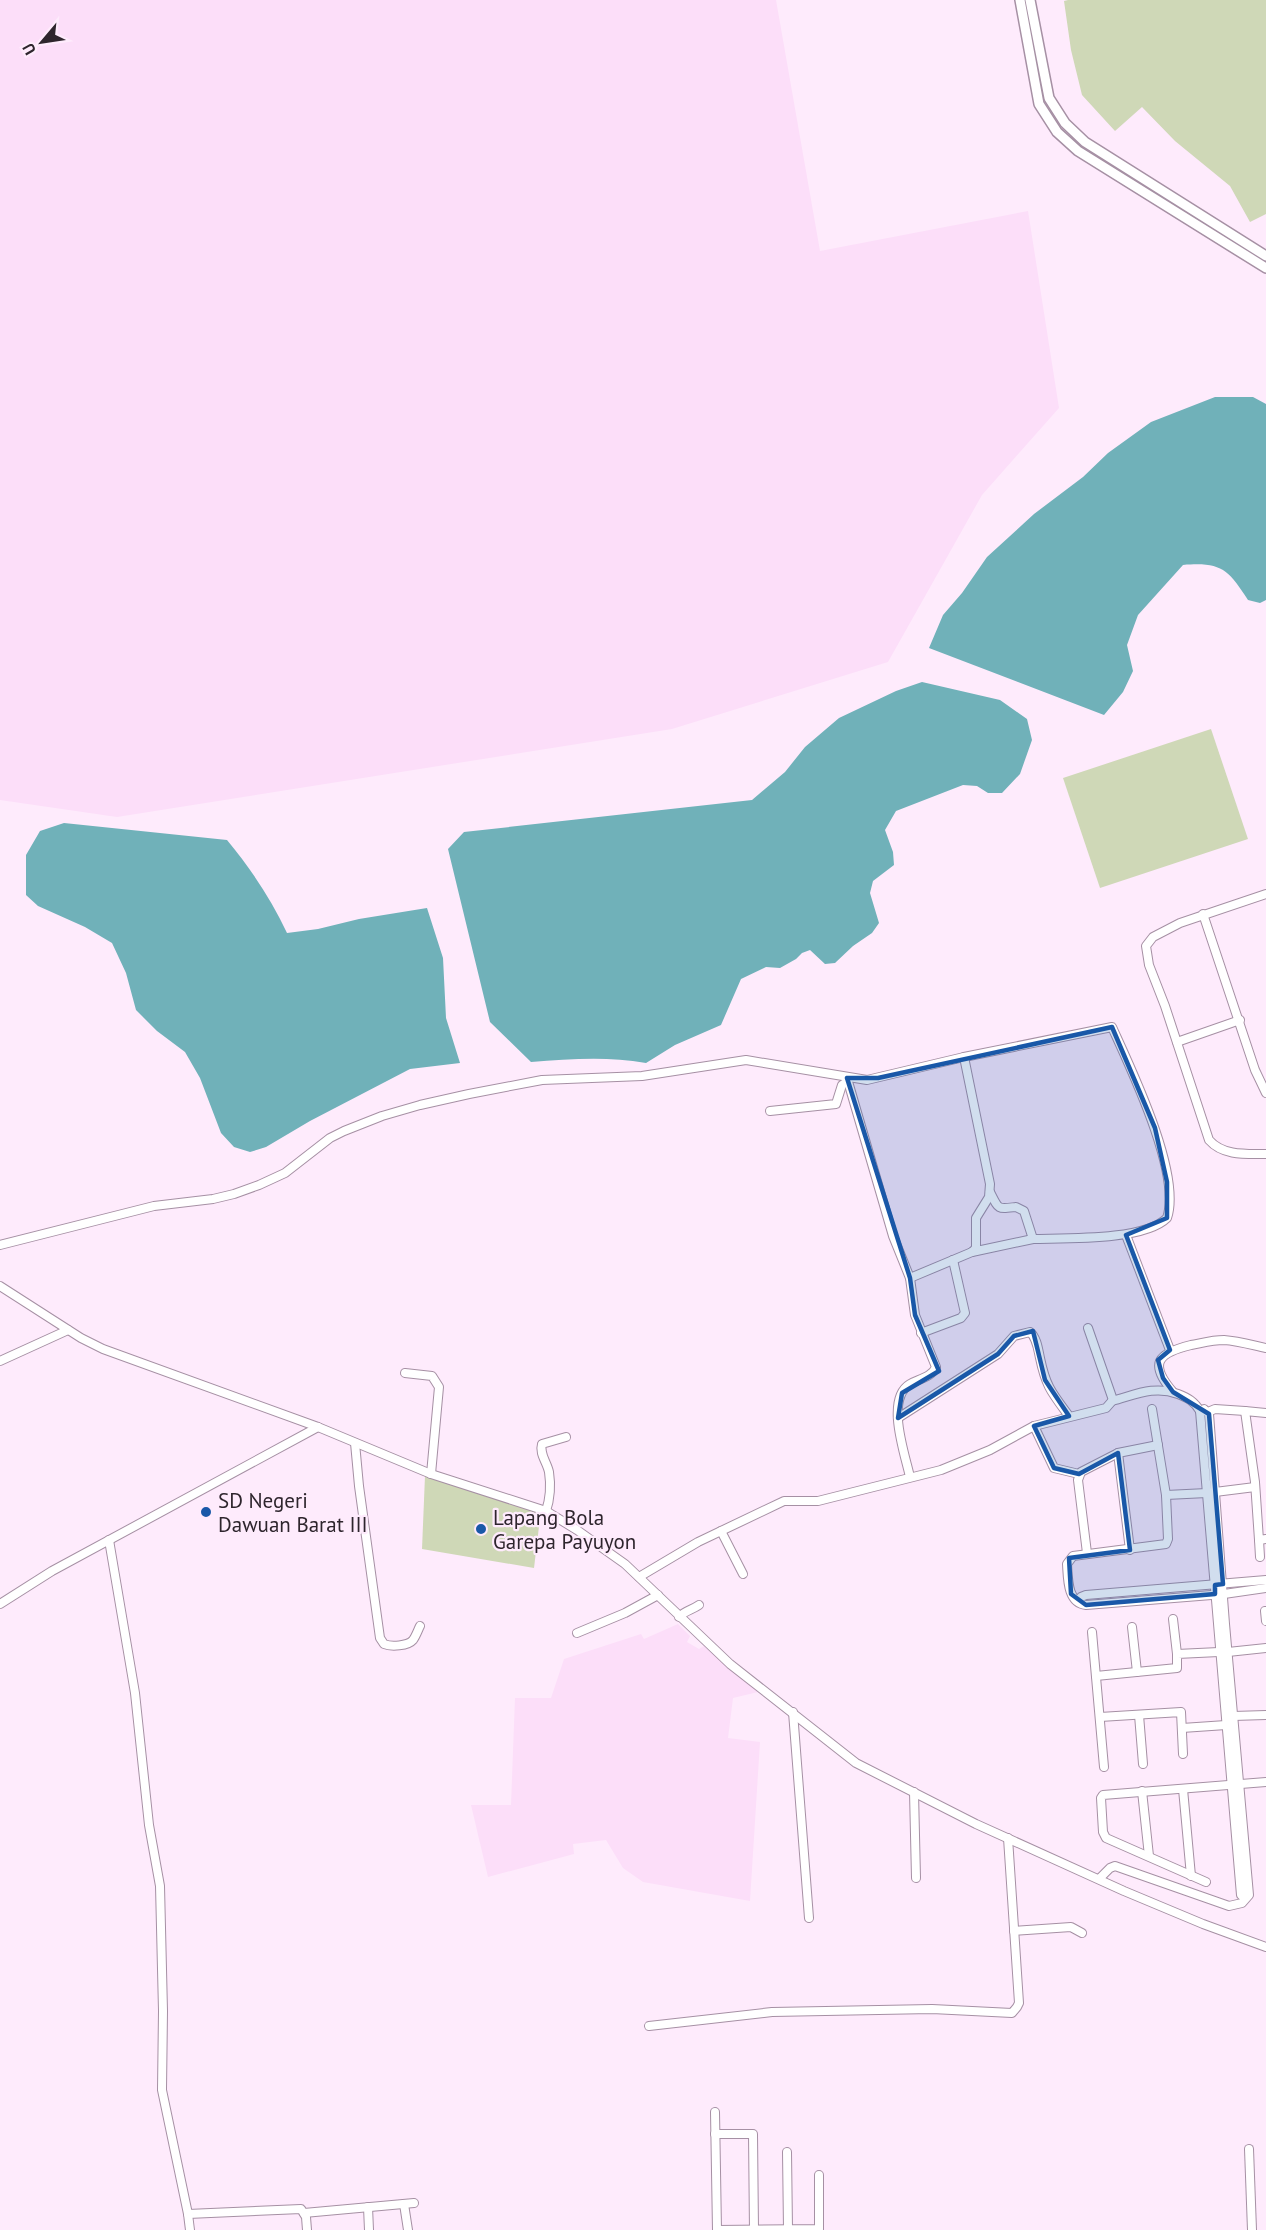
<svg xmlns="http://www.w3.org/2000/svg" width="1266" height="2230" font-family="'PT Sans',sans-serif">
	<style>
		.built { fill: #fcdef9 }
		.green { fill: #cfd8b7 }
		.water { fill: #70b1b9 }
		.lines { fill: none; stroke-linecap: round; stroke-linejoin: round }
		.minor-casing { stroke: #a690a4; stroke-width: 10 }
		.tertiary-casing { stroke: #a690a4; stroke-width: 12 }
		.minor { stroke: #fff; stroke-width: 8 }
		.tertiary { stroke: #fff; stroke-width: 9 }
		.marked { fill: #1958a8; fill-opacity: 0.2; stroke: #1958a8; stroke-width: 4.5; stroke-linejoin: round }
		.poi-dot { fill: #1958a8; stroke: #feebfc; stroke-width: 2 }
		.labels { text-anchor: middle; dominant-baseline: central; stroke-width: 4.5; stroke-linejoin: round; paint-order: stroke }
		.poi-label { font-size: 21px; fill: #2e252d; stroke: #feebfc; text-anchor: start }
	</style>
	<rect width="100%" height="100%" fill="#feebfc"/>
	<!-- built -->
	<g class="built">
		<path d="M 0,0 L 776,0 L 820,251 L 1028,211 L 1059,408 L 982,495 L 888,662 L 672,729 L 117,817 L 0,800 Z"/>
		<path d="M 678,1624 L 690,1636 L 687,1642 L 699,1649 L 704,1646 L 758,1692 L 733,1698 L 728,1738 L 760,1742 L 750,1901 L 643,1882 L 623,1868 L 606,1840 L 573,1844 L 574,1854 L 488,1877 L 471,1805 L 511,1805 L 515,1698 L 551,1698 L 564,1659 L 641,1634 L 644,1639 Z"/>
	</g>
	<!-- green -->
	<g class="green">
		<path d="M 1068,0 L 1266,0 L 1266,214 L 1250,222 L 1230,186 L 1175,141 L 1142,107 L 1115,131 L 1082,95 L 1071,50 L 1064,1 Z"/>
		<path d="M 1211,729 L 1248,839 L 1100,888 L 1063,778 Z"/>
		<path d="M 425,1476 L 541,1510 L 534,1568 L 422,1549 Z"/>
	</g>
	<!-- water -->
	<g class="water">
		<path d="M 1215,397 L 1253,397 L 1266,404 L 1266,600 L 1260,603 L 1248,600 C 1228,569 1221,562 1183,565 L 1138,615 L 1127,645 L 1133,671 L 1123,692 L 1104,715 L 929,648 L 943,615 L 962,593 L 987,557 L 1034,514 L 1083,477 L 1108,453 L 1151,422 Z"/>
		<path d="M 922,682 L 1000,700 L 1027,719 L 1032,740 L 1020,774 L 1002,793 L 988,793 L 977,786 L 963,785 L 896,811 L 885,830 L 893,852 L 894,865 L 873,881 L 870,893 L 879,923 L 872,933 L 853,946 L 835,963 L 825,964 L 810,950 L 802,953 L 796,959 L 780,968 L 766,967 L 741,979 L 721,1025 L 675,1045 L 646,1063 C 607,1056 570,1059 531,1062 L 490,1022 L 448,849 L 464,832 L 752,800 L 785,772 L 805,747 L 839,718 L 896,691 Z"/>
		<path d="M 64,823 L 227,840 C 251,869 271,899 287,933 L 318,929 L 359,919 L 427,908 L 443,958 L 446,1018 L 460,1063 L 410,1069 L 310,1121 L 266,1147 L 250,1152 L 234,1147 L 221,1133 L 200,1078 L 185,1052 L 157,1031 L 136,1010 L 126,973 L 112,943 L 85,927 L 38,906 L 26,895 L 26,855 L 40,831 Z"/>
	</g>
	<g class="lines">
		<!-- minor casing -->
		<g class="minor-casing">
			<g id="minor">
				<path d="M 1266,894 L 1180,923 L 1153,937 L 1146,946 L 1149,965 L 1165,1006 L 1209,1140 C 1223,1156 1246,1154 1266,1154"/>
				<path d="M 1203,914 L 1255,1070 L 1266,1093"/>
				<path d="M 1177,1042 L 1240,1020"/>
				<path d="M 847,1078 L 893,1236 L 910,1278 L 915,1315 L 936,1367 C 932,1377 919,1379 910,1384 C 885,1399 905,1454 910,1477"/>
				<path d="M 770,1111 L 836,1104 L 842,1085 L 848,1081"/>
				<path d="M 1126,1235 L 1170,1350"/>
				<path d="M 0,1245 L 154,1206 L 213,1199 L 234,1194 L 259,1185 L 285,1173 L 330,1138 L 344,1131 L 382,1116 L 420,1105 L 469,1094 L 542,1080 L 642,1076 L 746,1060 L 867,1080 L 964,1057 L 1112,1027 C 1131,1069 1182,1174 1167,1218 C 1144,1241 1065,1238 1033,1239 L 1024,1211 L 1016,1207 C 997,1209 999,1210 990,1192"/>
				<path d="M 972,1252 L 1033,1239"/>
				<path d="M 910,1278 L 972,1252 L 976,1248 L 976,1218 L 989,1197 L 990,1184 L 964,1057"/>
				<path d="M 0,1286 L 81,1338 L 103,1349 L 318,1427 L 431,1474 L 546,1511 L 577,1530 L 625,1564 L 730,1664 L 856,1763 L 976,1824 L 1124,1891 L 1203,1924 L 1266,1947"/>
				<path d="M 921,1333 L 961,1318 L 965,1313 L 953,1260"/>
				<path d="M 0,1361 L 68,1330"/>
				<path d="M 405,1373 L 432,1376 L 439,1387 L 431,1474"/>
				<path d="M 1173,1392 C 1148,1363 1158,1353 1191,1345 C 1202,1343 1212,1340 1224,1340 C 1238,1341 1252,1345 1266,1348"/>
				<path d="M 1112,1401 C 1135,1395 1154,1385 1178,1394 C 1188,1398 1194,1401 1200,1411"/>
				<path d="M 1152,1409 L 1166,1495 L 1168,1539 L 1166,1544 L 1073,1556 L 1067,1564 C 1068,1578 1067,1603 1086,1605 L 1224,1594 L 1266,1588"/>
				<path d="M 1208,1412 L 1215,1409 L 1245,1411"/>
				<path d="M 1266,1413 L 1245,1411 L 1255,1482 L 1259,1540 L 1266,1539"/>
				<path d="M 898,1418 L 998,1354 L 1014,1336 L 1030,1332 C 1037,1338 1038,1349 1040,1358 C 1046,1387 1052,1393 1069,1416"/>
				<path d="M 1034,1426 L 1054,1468 L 1079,1474"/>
				<path d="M 355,1443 L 359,1486 L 380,1638 L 384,1644 C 391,1647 408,1646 413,1640 C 416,1636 418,1630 420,1626"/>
				<path d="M 1118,1453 L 1130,1550"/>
				<path d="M 1166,1495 L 1207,1493 L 1255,1487"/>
				<path d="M 546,1511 C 550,1499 551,1485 549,1472 C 547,1462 539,1454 542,1444 L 566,1437"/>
				<path d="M 721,1531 L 743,1574"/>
				<path d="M 109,1540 L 135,1693 L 149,1825 L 160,1886 L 163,2011 L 162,2090 L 188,2214 L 301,2209 L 306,2217 L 307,2230"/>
				<path d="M 1259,1540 L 1260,1557"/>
				<path d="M 1087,1553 L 1078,1480 L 1081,1472 L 1118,1453 L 1158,1445"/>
				<path d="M 639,1577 L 698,1542 L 784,1501 L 818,1501 L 941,1470 L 990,1450 L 1034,1426 L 1106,1408 L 1113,1400 L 1088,1328"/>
				<path d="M 1077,1601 L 1081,1597 L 1086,1595 L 1266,1580"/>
				<path d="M 0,1604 L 52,1571 L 318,1427"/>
				<path d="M 1265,1611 L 1266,1621"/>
				<path d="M 679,1617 C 684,1611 692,1610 699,1605"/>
				<path d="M 1173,1619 L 1177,1654"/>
				<path d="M 1132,1627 L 1137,1672"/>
				<path d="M 1092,1632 L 1104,1767"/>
				<path d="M 577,1633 L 625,1613 L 658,1595"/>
				<path d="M 1228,1652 L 1266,1648"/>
				<path d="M 1096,1676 L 1177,1668 L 1177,1654 L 1219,1652"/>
				<path d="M 793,1712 L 809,1918"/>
				<path d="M 1139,1715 L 1143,1764"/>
				<path d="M 1233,1716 L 1266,1715"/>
				<path d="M 1100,1717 L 1181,1712 L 1183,1754"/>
				<path d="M 1182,1728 L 1226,1725"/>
				<path d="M 1183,1789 L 1191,1876"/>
				<path d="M 1142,1791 L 1149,1856"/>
				<path d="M 914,1792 L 916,1878"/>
				<path d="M 1099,1879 L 1110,1868 L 1115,1866 L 1229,1906 L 1242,1903 L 1249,1895 L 1225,1624 L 1209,1414 L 1204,1409 L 1200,1411 L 1241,1895 L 1245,1899"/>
				<path d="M 1206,1882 L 1106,1838 L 1103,1832 L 1101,1798 L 1103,1795 L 1266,1782"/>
				<path d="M 1014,1931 L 1071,1927 L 1082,1933"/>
				<path d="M 649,2026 L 772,2012 L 932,2009 L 1012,2013 L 1017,2007 L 1019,2003 L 1008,1838"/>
				<path d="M 715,2112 L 717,2230"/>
				<path d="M 715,2134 L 753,2134 L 754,2230"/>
				<path d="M 1249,2149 L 1252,2230"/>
				<path d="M 787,2152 L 788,2229"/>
				<path d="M 404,2204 L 408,2230"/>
				<path d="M 368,2207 L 369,2230"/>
				<path d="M 304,2213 L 414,2203"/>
				<path d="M 188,2214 L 190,2230"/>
				<path d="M 717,2230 L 819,2229 L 819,2175"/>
			</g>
		</g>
		<!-- tertiary casing -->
		<g class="tertiary-casing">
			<g id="tertiary">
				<path d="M 1020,0 L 1039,104 L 1057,132 L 1078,151 L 1266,268"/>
				<path d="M 1030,0 L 1049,98 L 1065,123 L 1085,142 L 1266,256"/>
			</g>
		</g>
		<!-- minor -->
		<use href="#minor" class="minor"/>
		<!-- tertiary -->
		<use href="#tertiary" class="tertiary"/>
	</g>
	<!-- marked area -->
	<path class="marked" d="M 1112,1027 L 1155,1128 L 1167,1182 L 1167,1218 L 1126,1235 L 1170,1350 L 1158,1360 L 1163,1378 L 1173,1392 L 1209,1414 L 1223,1584 L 1215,1585 L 1215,1594 L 1086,1605 L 1071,1594 L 1069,1558 L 1130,1550 L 1118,1453 L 1079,1474 L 1054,1468 L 1034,1426 L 1069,1416 L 1045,1380 L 1033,1331 L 1014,1336 L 998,1354 L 898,1418 L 902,1393 L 939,1371 L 915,1315 L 910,1278 L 847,1078 L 878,1078 Z"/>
	<!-- markers -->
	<g class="poi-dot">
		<circle cx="206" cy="1512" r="6"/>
		<circle cx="481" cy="1529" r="6"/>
	</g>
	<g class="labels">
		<!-- poi labels -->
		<g class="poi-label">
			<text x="218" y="1500">SD Negeri<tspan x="218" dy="24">Dawuan Barat III</tspan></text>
			<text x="493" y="1517">Lapang Bola<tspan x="493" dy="24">Garepa Payuyon</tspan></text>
		</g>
	</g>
	<!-- north arrow -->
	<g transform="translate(42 42) rotate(241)" stroke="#feebfc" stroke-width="4.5" paint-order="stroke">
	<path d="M0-4.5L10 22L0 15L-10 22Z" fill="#2e252d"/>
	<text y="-9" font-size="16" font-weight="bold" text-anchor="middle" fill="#2e252d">U</text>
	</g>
</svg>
